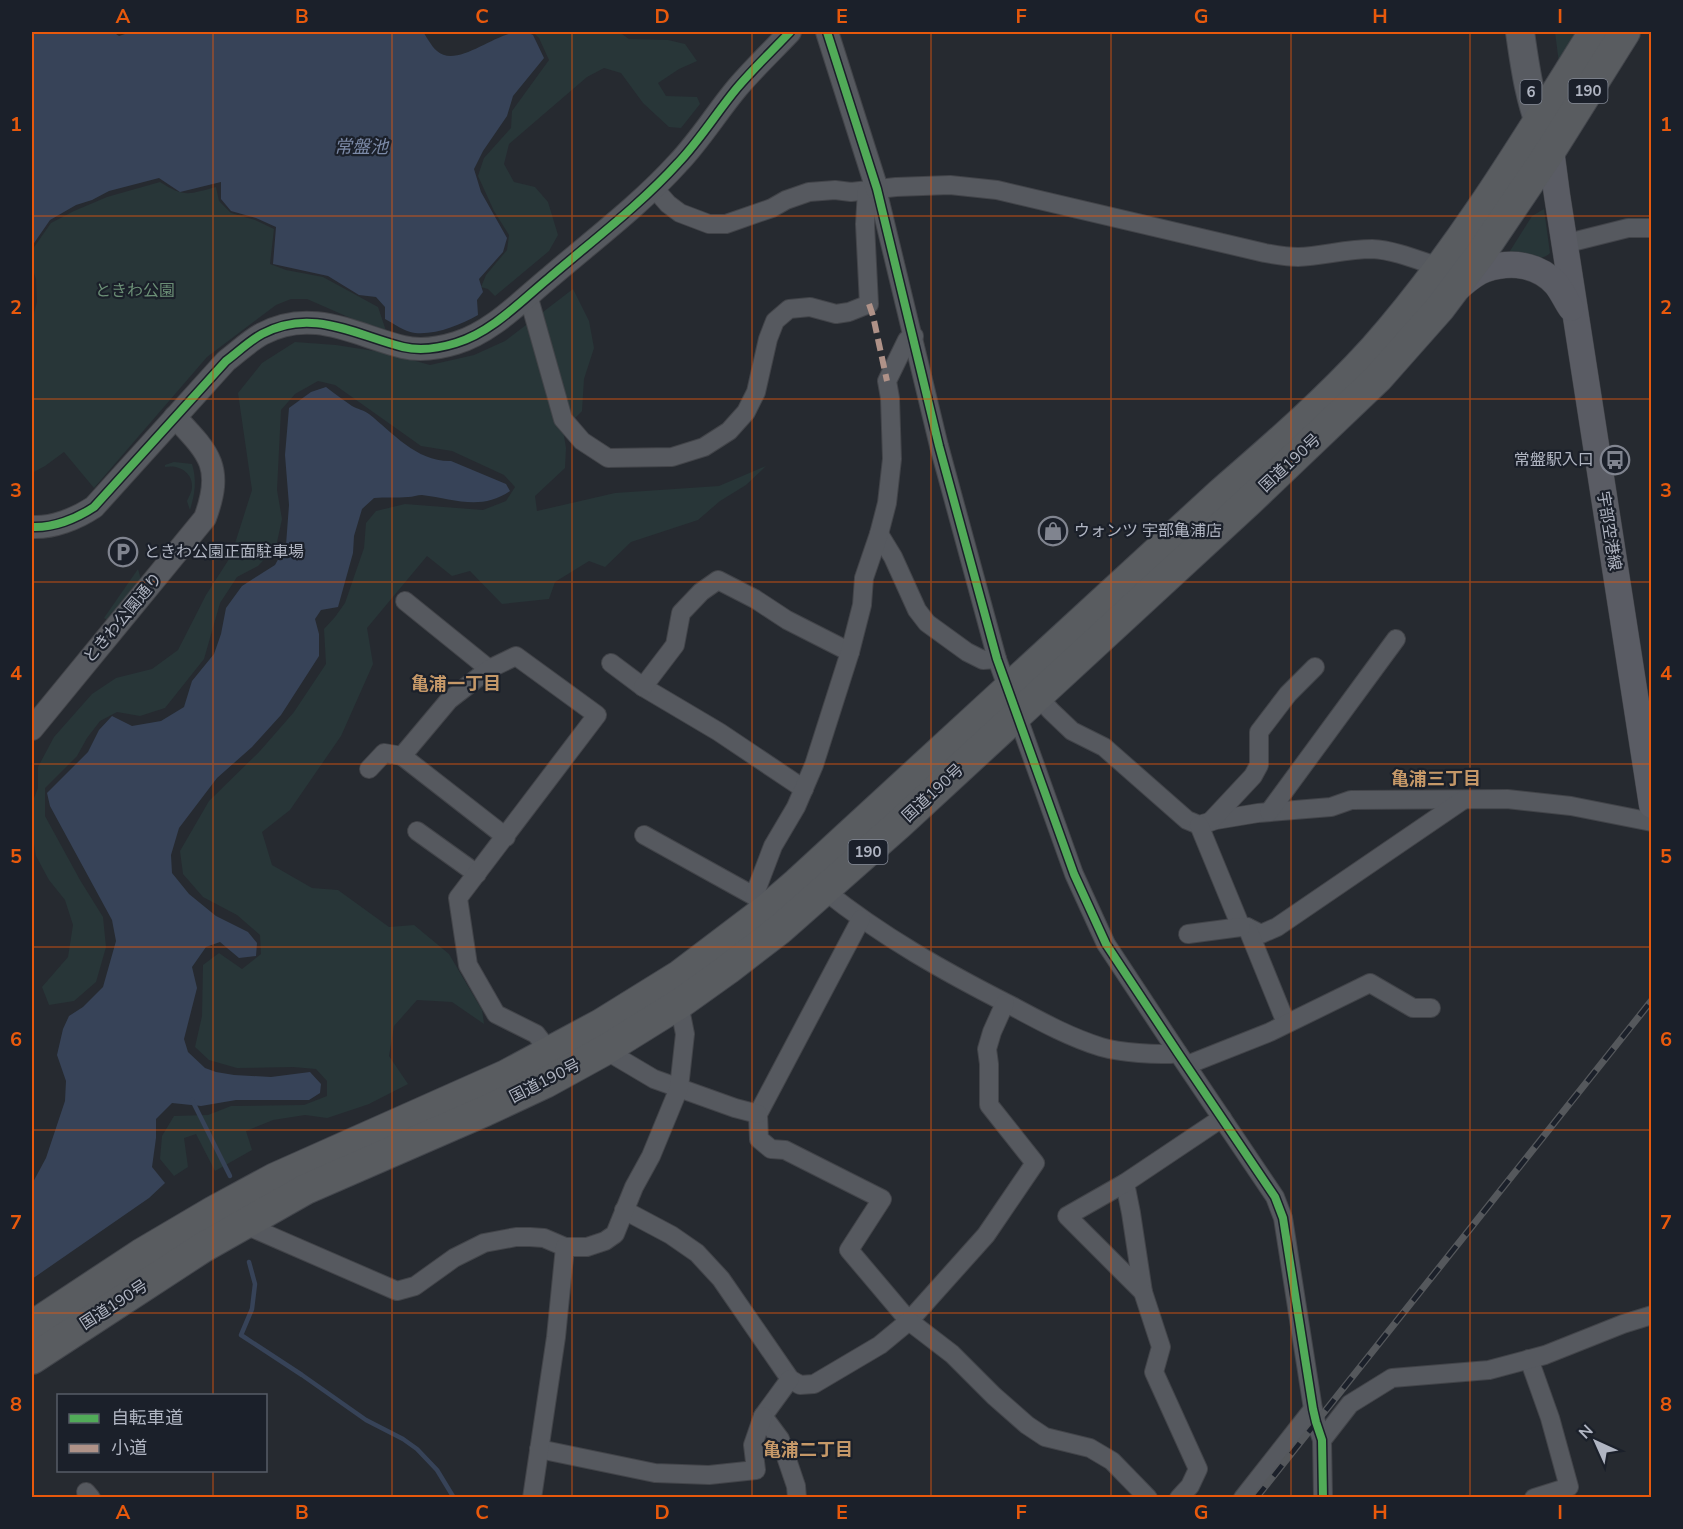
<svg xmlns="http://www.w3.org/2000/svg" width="1683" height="1529" font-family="'Nunito Sans','Noto Sans JP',sans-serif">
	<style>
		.green { fill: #283638 }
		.water { fill: #374358 }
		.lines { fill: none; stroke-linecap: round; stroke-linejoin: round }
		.stream { stroke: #374358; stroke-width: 4.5 }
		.minor-casing { stroke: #424449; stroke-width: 20 }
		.tertiary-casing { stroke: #424449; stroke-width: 24 }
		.secondary-casing { stroke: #424449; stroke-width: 27 }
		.primary-casing { stroke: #44474d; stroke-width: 30 }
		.trunk-casing { stroke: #43464c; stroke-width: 32 }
		.minor { stroke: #56595f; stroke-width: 18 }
		.tertiary { stroke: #56595f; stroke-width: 22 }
		.secondary { stroke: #5a5c64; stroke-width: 26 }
		.primary { stroke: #585b61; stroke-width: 28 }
		.trunk { stroke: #595c60; stroke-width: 30 }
		.rail-casing { stroke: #55585c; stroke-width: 7 }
		.rail { stroke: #1b202a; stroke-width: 4.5; stroke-dasharray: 14; stroke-linecap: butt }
		.quiet { stroke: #af9288; stroke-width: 6; stroke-dasharray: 12 6; stroke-linecap: butt }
		.cycleway-casing { stroke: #1b202a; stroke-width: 11 }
		.cycleway { stroke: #51ab58; stroke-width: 8 }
		.grid { fill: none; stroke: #e8590c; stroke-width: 1.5; stroke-opacity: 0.55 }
		.labels { text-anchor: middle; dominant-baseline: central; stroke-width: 4.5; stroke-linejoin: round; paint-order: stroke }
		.shield { fill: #1b202a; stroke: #838894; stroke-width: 1.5 }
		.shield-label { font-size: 15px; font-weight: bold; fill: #b0b5c2 }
		.park-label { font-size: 16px; fill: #6b8f76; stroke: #1b202a }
		.poi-label { font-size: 16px; fill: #b0b5c2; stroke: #1b202a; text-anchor: start }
		.street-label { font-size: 16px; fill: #b0b5c2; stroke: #1b202a }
		.water-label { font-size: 18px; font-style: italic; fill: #7c8aa7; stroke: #1b202a }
		.neighbourhood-label { font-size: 18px; font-weight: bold; fill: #c59868; stroke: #1b202a }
		.neatline { fill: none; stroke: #e8590c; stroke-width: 2 }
		.grid-label { font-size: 20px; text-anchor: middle; font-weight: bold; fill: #e8590c }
	</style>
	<rect width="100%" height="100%" fill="#262a30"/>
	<!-- green -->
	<g class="green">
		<path d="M 533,32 L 619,32 L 629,39 L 668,40 L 685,44 L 697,61 L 679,69 L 658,83 L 666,96 L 697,97 L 700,104 L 681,128 L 669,127 L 643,103 L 621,73 L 604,68 L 587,77 L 509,144 L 504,164 L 514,182 L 535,187 L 548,202 L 558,235 L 549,251 L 495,296 L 488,289 L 481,287 L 486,275 L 507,250 L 509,235 L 494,211 L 478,176 L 484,158 L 511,128 L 512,111 L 549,60 L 539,38 Z"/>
		<path d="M 1555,32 L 1582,32 L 1559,63 Z"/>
		<path d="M 160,182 C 185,198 189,194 216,187 L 219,201 L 231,213 L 255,220 L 274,229 L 270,264 L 286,270 L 323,277 L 378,307 L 387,334 L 307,299 L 291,299 L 276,305 L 207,357 L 94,488 L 64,452 L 45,466 L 32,473 L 32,321 L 37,302 L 36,279 L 32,267 L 32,250 L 51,223 L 74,211 L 107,197 Z"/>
		<path d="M 1544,209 L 1550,253 C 1540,263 1523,257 1510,255 L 1510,251 L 1532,216 Z"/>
		<path d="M 573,289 L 589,321 L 594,348 L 584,379 L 582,411 L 563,430 L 566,448 L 565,468 L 535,496 L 537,511 L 615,493 L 719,486 L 766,466 L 746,485 L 720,501 L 698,520 L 631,542 L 605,567 L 589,561 L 555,582 L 549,599 L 502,604 L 470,571 L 452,576 L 427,556 L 367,628 L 373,664 L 341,736 L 290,810 L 262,832 L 272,865 L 312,888 L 338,890 L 389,927 L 414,925 L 449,954 L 482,1010 L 484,1024 L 452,1002 L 417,1000 L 394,1026 L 389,1056 L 408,1084 L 369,1104 L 327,1118 L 305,1115 L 273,1120 L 246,1131 L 252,1150 L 215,1171 L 196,1134 L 184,1138 L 188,1167 L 174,1176 L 160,1159 L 162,1136 L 174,1116 L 208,1115 L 231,1106 L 304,1105 L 327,1096 L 327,1081 L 316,1069 L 293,1067 L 237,1068 L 209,1060 L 195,1047 L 202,1016 L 203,965 L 219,953 L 242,969 L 261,954 L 260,935 L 237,915 L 203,897 L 183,874 L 180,851 L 209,801 L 260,751 L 294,712 L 326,664 L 324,629 L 335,617 L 345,603 L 364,548 L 366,523 L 376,511 L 405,504 L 483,510 L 506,501 L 515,487 L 504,475 L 452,451 L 421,446 L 335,385 L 318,381 L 295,394 L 281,410 L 277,490 L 282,519 L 276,547 L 258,566 L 237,577 L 220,603 L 204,659 L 165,708 L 140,716 L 117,712 L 100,721 L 87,738 L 77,756 L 45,788 L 45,816 L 80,880 L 103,917 L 106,947 L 96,982 L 74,1001 L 49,1005 L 42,987 L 68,957 L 73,925 L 65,900 L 49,880 L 36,856 L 32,833 L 32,803 L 38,788 L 38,767 L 54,737 L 92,694 L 116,678 L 152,669 L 178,650 L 206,595 L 231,556 L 252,490 L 238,393 L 262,363 L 295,342 L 336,345 L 387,353 L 430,365 L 474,355 L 505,341 Z"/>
		<path d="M 174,462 L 192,464 C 197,480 195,494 190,510 L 187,501 C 189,496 192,492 192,487 C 193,472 178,464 165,467 L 165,465 Z"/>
		<path d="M 138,569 L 141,580 L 108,620 L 104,618 Z"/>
	</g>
	<!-- water -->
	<g class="water">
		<path d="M 32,32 L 113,32 L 119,36 L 131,32 L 423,32 C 427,37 431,46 437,51 C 458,70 499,28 524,32 C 527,32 530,34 533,35 L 544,58 L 513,96 L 507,116 L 483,151 L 474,169 L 481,192 L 507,238 L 503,252 L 479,279 L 483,292 L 477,300 L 478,315 C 460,325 436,335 415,333 C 405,332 393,323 385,319 L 385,307 L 376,297 L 359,295 L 328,276 L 273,264 L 276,227 L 256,218 L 231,211 L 221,199 L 221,182 L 180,192 L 159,178 L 109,191 L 92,200 L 76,205 L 50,220 L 32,246 Z"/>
		<path d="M 326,387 C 334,393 343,400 352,406 C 357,409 364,410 369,414 C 393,433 417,462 451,461 L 506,484 L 510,491 C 481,511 454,499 422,495 C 417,495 413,497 408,497 C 397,498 385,497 374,498 L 362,509 L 354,536 L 353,553 L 338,607 L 321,610 L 315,619 L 319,634 L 319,656 L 281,715 L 252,747 L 217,778 L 179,828 L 171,855 L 172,873 L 189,894 L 216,916 L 248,932 L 257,943 L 256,956 L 239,958 L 220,942 L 206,947 L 192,967 L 197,988 L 184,1039 L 188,1052 L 205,1068 L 216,1072 L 234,1075 L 271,1077 L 310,1072 L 321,1084 L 320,1093 L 309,1100 L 236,1100 L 201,1106 L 172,1103 L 156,1119 L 156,1138 L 152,1167 L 165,1183 L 149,1198 L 32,1279 L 32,1184 L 46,1158 L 65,1101 L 66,1081 L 57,1055 L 63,1029 L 69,1016 L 83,1007 L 103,987 L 116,941 L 112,920 L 50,806 L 47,793 L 88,752 L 99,730 L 112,716 L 132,726 L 161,721 L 184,707 L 192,681 L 214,654 L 221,634 L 226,608 L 242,586 L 275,565 L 286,545 L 289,505 L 285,455 L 289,408 L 311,392 Z"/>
	</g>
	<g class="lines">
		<!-- stream -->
		<g class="stream">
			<path d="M 192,1100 L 230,1176"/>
			<path d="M 249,1262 L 255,1284 L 252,1309 L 241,1335 L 302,1375 L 366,1420 L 403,1439 L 417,1449 L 437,1470 L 454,1498"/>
		</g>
		<!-- minor casing -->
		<g class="minor-casing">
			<g id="minor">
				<path d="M 654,188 L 668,204 L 680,213 L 709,224 L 726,224 L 772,208 L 786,200 L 809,192 L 835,190 L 851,192 L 896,187 L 950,185 L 997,190 L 1265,253 C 1276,255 1287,257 1298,257 C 1323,256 1346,249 1372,249 C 1394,250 1418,260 1439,267"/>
				<path d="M 877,189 L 939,446 L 997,659 L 1074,874 L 1106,944 L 1178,1053 L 1275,1197 L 1283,1218 L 1313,1409 L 1316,1422 L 1322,1440 L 1323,1498"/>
				<path d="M 1564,244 L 1628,228 L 1652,228"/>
				<path d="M 528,295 L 563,419 L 582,441 L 608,458 L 672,457 L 704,447 L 729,431 L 746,412 L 756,392 L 768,339 L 775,321 L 789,309 L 810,307 L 836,314 L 849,312 L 869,304 L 865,224 L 867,190"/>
				<path d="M 879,534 L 893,557 L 917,610 L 927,623 L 967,652 L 983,660 L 997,659"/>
				<path d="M 405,601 L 489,669"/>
				<path d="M 611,663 L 643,687 L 719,732 L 804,789"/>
				<path d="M 643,687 L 675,645 L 681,613 L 701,592 L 718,580 L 755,599 L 787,620 L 850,652"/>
				<path d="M 1032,690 L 1051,711 L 1072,731 L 1104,747 L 1187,820 L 1199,825 L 1216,820 L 1258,813 L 1331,807 L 1351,800 L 1507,799 L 1571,806 L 1652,822"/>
				<path d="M 369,769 L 384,753 L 402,756"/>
				<path d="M 1269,812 L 1396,639"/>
				<path d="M 1210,822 L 1253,776 L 1259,765 L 1259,732 L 1288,694 L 1315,667"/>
				<path d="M 1199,825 L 1241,927 L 1247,927 L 1261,934 L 1277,927 L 1463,800"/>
				<path d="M 417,831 L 477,874"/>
				<path d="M 644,835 L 754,896"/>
				<path d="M 506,837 L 402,756 L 449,700 L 489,669 L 516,656 L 597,715 L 458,898 L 468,965 L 496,1014 L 536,1034 L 550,1052"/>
				<path d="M 824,890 C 881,936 945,972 1010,1005 C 1040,1021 1069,1037 1101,1047 C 1118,1052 1159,1056 1178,1053"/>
				<path d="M 767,909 L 754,896 L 773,846 L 796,807 L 814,765 L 850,652 L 862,605 L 864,578 L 879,534 L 887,503 L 892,459 L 890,398 L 887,381 L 907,340 L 914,336"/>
				<path d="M 861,919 L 758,1114 L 759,1139 L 771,1149 L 785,1150 L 882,1199 L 849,1250 L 909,1321 L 986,1235 L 1035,1163 L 989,1105 L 989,1064 L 987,1049 L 992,1032 L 1005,1003"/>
				<path d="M 1247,927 L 1286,1023"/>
				<path d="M 1188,934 L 1241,927"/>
				<path d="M 605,1050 L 654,1079 L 735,1108 L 758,1114"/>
				<path d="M 1187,1065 L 1270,1032 L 1370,983 L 1413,1008 L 1431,1008"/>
				<path d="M 1125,1183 L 1131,1213 L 1143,1292"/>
				<path d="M 624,1210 L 671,1235 L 697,1253 L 721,1279 L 790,1379 L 800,1385 L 814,1384 L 880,1345 L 909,1321 L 952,1354 L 994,1396 L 1027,1425 L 1045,1437 L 1090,1448 L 1112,1461 L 1148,1498"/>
				<path d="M 243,1224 L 397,1291 L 415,1286 L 454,1258 L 484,1243 L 516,1237 L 530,1237 L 544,1238 L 565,1247"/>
				<path d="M 1529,1359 L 1550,1418 L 1569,1487 L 1534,1498"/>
				<path d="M 790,1379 L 763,1416 L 780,1439 L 796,1486 L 797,1498"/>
				<path d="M 1322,1440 L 1350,1404 L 1392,1378 L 1489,1370 L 1545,1355 L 1623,1324 L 1652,1315"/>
				<path d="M 539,1449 L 655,1473 L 709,1475 L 756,1470 L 753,1445 L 763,1416"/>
				<path d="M 86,1492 L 91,1498"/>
				<path d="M 532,1498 L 556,1337 L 565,1247 L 587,1247 L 605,1241 L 615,1234 L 634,1187 L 651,1156 L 679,1088 L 685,1034 L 679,1004"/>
				<path d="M 1179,1498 L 1190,1486 L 1198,1469 L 1154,1372 L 1161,1347 L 1143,1292 L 1067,1216 L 1125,1183 L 1222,1118"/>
				<path d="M 1243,1498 L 1313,1409"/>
			</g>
		</g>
		<!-- tertiary casing -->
		<g class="tertiary-casing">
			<g id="tertiary">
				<path d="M 827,32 L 877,189"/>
				<path d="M 32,527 C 53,528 76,519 94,507 L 226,361 C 238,352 249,341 262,334 C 312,307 355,335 403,347 C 420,351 440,348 456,343 C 492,332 521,301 549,278 C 592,241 640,205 678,163 C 700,140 717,112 737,88 C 754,68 773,50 790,32"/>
				<path d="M 32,729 L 205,518 C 224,467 209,453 175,417"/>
			</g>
		</g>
		<!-- secondary casing -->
		<g class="secondary-casing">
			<g id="secondary">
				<path d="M 1551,150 L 1557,195 L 1652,805"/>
				<path d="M 1459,287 C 1467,280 1476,272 1486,269 C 1511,261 1538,264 1556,284 C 1562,291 1566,301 1571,308"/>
			</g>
		</g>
		<!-- primary casing -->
		<g class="primary-casing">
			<path id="primary" d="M 1520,32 C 1525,67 1530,104 1545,137"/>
		</g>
		<!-- trunk casing -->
		<g class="trunk-casing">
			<g id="trunk">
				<path d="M 32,1326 L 141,1254 L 214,1211 L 275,1178 L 506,1075 L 601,1024 L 680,975 L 767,909 L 797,883 L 1221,493 C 1274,447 1327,401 1374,349 C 1459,253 1526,141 1594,32"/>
				<path d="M 32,1359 L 202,1248 L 306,1189 L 485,1111 L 545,1083 L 605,1050 L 679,1004 L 728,969 L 780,929 L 899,824 L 1249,501 L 1378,378 L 1440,308 L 1482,252 L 1551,150 L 1625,32"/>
			</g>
		</g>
		<!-- minor -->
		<use href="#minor" class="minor"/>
		<!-- tertiary -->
		<use href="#tertiary" class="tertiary"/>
		<!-- secondary -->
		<use href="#secondary" class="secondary"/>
		<!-- primary -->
		<use href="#primary" class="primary"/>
		<!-- trunk -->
		<use href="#trunk" class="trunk"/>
		<!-- rail casing -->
		<g class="rail-casing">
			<path id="rail" d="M 1256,1498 L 1652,1000"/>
		</g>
		<!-- rail -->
		<use href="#rail" class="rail"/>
		<!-- quiet -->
		<path class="quiet" d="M 869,304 L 873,316 L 887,381"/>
		<!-- cycleway casing -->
		<g class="cycleway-casing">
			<g id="cycleway">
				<path d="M 827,32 L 877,189 L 939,446 L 997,659 L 1074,874 L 1106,944 L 1178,1053 L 1275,1197 L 1283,1218 L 1313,1409 L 1316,1422 L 1322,1440 L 1323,1498"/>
				<path d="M 32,527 C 53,528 76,519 94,507 L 226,361 C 238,352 249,341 262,334 C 312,307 355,335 403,347 C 420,351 440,348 456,343 C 492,332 521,301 549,278 C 592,241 640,205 678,163 C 700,140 717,112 737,88 C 754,68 773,50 790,32"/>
			</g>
		</g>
		<!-- cycleway -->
		<use href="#cycleway" class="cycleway"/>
	</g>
	<!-- grid -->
	<path class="grid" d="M 213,32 L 213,1396M 392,32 L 392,1498M 572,32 L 572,1498M 752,32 L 752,1498M 931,32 L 931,1498M 1111,32 L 1111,1498M 1291,32 L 1291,1498M 1470,32 L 1470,1498M 32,216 L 1652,216M 32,399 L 1652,399M 32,582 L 1652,582M 32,764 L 1652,764M 32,947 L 1652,947M 32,1130 L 1652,1130M 32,1313 L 1652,1313M 213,1470 L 213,1498"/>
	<!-- icons -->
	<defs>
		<g id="bus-ring" transform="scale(1.5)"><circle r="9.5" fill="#1b202a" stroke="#80848f" stroke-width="1.5"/><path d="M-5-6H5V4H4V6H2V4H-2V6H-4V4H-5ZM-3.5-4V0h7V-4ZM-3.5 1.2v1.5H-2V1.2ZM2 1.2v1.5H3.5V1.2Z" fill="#80848f"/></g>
		<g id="shop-ring" transform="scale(1.5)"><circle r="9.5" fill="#1b202a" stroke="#80848f" stroke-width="1.5"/><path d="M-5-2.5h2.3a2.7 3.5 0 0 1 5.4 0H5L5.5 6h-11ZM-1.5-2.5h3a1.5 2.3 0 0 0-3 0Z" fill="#80848f"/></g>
		<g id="parking-ring" transform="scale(1.5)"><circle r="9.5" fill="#1b202a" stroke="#80848f" stroke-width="1.5"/><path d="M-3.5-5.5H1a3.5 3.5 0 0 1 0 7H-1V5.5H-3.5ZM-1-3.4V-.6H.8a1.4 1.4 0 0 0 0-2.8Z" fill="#80848f"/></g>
	</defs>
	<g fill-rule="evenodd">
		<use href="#bus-ring" x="1615" y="460"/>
		<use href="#shop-ring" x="1053" y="531"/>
		<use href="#parking-ring" x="123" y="552"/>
	</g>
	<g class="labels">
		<!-- shield labels -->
		<g class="shield">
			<rect x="1568.5" y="79" width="39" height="24" rx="4.5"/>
			<rect x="1520.5" y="80" width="21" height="24" rx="4.5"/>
			<rect x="848.5" y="840" width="39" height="24" rx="4.5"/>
		</g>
		<g class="shield-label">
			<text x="1588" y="91">190</text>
			<text x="1531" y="92">6</text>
			<text x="868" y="852">190</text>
		</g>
		<!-- park labels -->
		<g class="park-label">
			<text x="135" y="291">ときわ公園</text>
		</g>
		<!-- poi labels -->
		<g class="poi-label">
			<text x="1594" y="460" text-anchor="end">常盤駅入口</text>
			<text x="1074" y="531">ウォンツ 宇部亀浦店</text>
			<text x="144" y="552">ときわ公園正面駐車場</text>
		</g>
		<!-- street labels -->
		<g class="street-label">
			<text transform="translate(1290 463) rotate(-43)">国道190号</text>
			<text transform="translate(1609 531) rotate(81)">宇部空港線</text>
			<text transform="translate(123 618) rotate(-50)">ときわ公園通り</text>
			<text transform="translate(933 793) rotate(-43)">国道190号</text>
			<text transform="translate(545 1081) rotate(-27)">国道190号</text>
			<text transform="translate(114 1305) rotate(-33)">国道190号</text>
		</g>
		<!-- water labels -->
		<g class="water-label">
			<text x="361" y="147">常盤池</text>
		</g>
		<!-- neighbourhood labels -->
		<g class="neighbourhood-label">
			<text x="456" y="684">亀浦一丁目</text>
			<text x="1436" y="779">亀浦三丁目</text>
			<text x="808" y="1450">亀浦二丁目</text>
		</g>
	</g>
	<!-- border -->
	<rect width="1683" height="1529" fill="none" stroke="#1b202a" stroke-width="66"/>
	<!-- legend -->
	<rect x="57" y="1394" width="210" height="78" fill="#1b202a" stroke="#575c67" stroke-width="1.5"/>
	<rect x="69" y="1414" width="30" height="9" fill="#51ab58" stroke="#575c67" stroke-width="1.5"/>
	<text x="111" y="1424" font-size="18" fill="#b0b5c2">自転車道</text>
	<rect x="69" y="1444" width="30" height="9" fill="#af9288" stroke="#575c67" stroke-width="1.5"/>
	<text x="111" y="1454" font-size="18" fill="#b0b5c2">小道</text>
	<!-- north arrow -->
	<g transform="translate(1596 1442) rotate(315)" stroke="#1b202a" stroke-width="4.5" paint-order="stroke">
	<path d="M0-4.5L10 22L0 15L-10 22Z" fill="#b0b5c2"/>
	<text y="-9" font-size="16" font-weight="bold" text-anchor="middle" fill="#b0b5c2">N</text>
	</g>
	<rect x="33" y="33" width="1617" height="1463" class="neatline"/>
	<g class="grid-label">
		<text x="123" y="23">A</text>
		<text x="302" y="23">B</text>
		<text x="482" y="23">C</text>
		<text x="662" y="23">D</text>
		<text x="842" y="23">E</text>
		<text x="1021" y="23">F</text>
		<text x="1201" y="23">G</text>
		<text x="1380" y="23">H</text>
		<text x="1560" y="23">I</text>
		<text x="16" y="131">1</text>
		<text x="1666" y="131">1</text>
		<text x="16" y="314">2</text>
		<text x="1666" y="314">2</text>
		<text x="16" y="497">3</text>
		<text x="1666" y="497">3</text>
		<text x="16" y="680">4</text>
		<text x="1666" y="680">4</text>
		<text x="16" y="863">5</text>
		<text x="1666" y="863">5</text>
		<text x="16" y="1046">6</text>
		<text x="1666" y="1046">6</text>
		<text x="16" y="1229">7</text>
		<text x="1666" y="1229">7</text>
		<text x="16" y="1411">8</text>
		<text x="1666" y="1411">8</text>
		<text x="123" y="1519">A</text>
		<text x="302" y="1519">B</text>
		<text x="482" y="1519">C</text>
		<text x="662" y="1519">D</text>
		<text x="842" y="1519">E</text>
		<text x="1021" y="1519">F</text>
		<text x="1201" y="1519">G</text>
		<text x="1380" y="1519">H</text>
		<text x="1560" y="1519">I</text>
	</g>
</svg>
